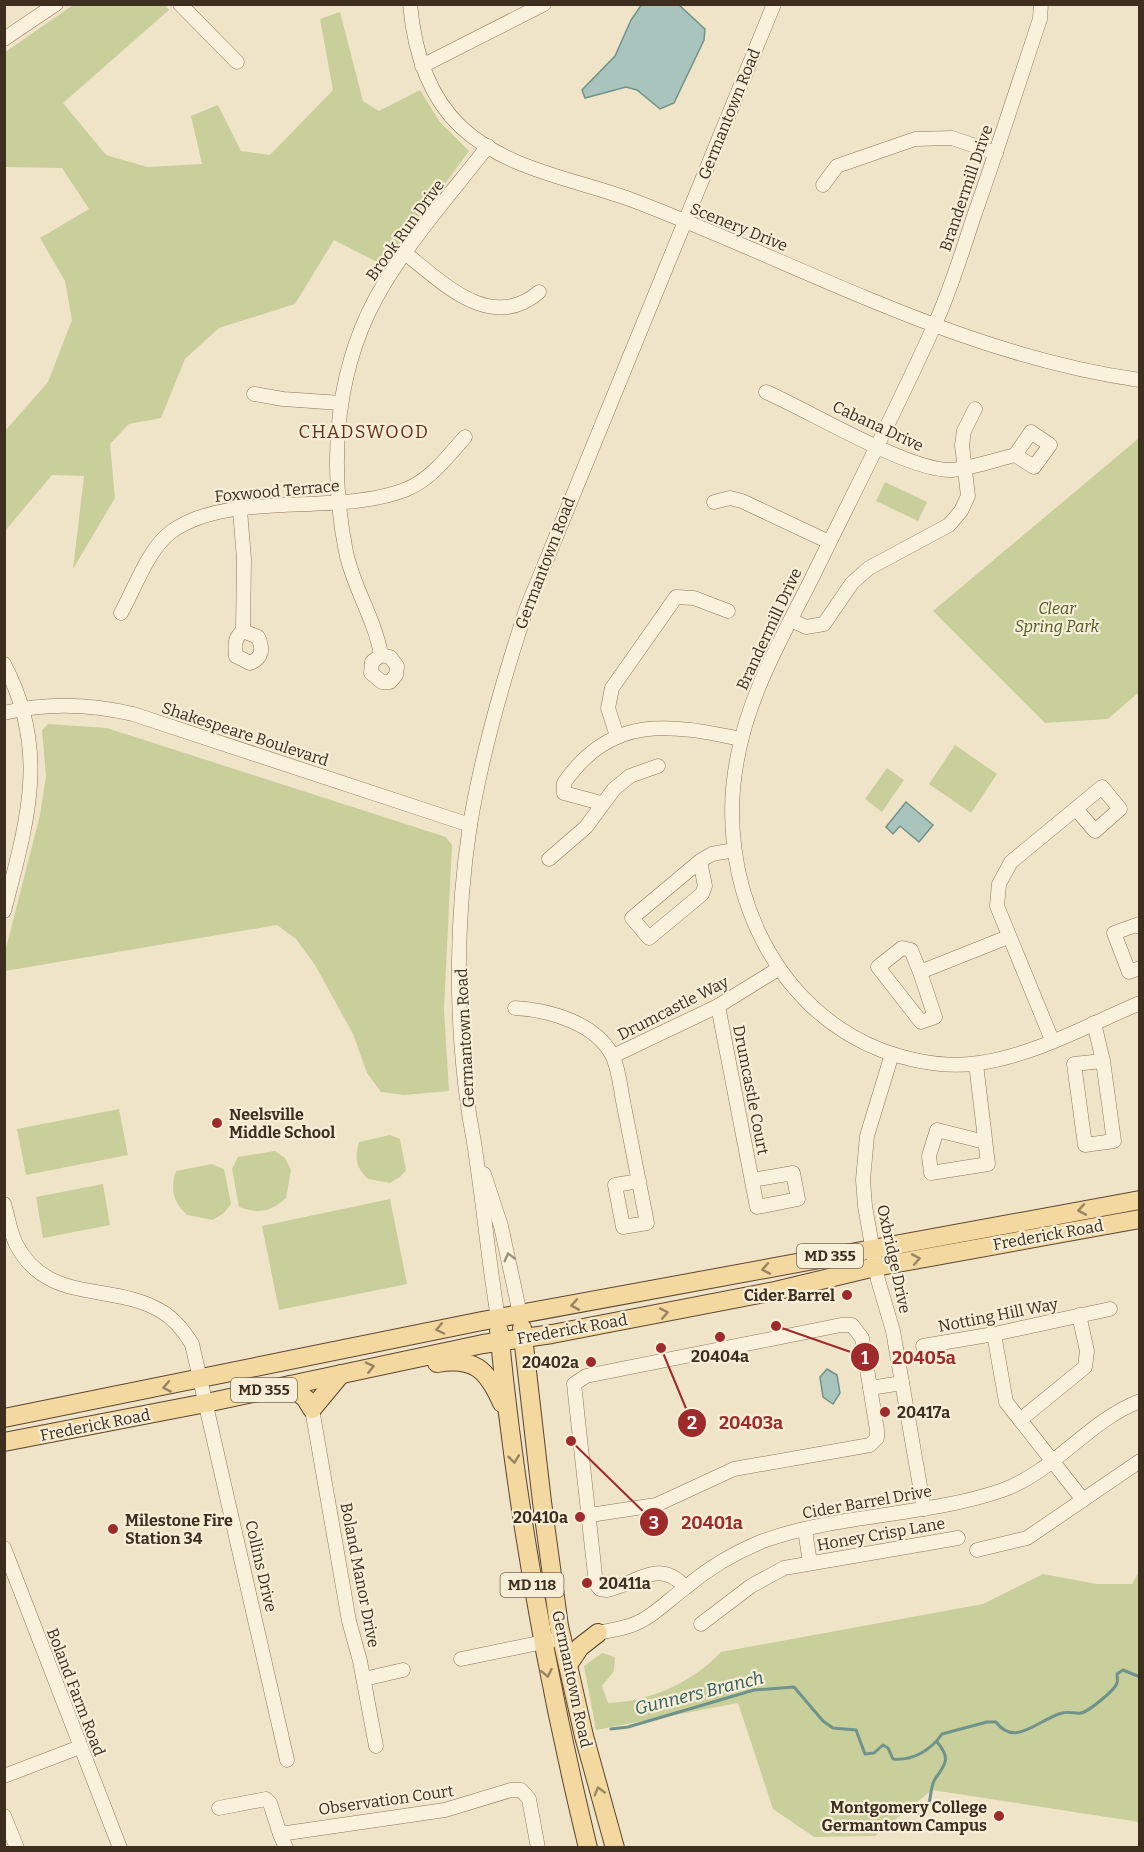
<svg xmlns="http://www.w3.org/2000/svg" width="1144" height="1852" font-family="Bitter,serif">
	<style>
		.green { fill: #c9cf9b }
		.water { fill: #a9c4bc; stroke: #6f938a; stroke-width: 1.5 }
		.lines { fill: none; stroke-linecap: round; stroke-linejoin: round }
		.stream { stroke: #6f938a; stroke-width: 3 }
		.minor-casing { stroke: #8d765c; stroke-width: 15 }
		.major-casing { stroke: #5b4430; stroke-width: 20 }
		.minor { stroke: #faf1dc; stroke-width: 14 }
		.major { stroke: #f3d9a0; stroke-width: 18 }
		.oneway { stroke: #988460 }
		.oneway2 { stroke: #9c907e }
		.poi-dot { fill: #9e2a2b; stroke: #f7eed8; stroke-width: 2 }
		.labels { text-anchor: middle; dominant-baseline: central; stroke-width: 4.5; stroke-linejoin: round; paint-order: stroke }
		.shield { fill: #f7eed8; stroke: #756857; stroke-width: 1.5 }
		.shield-label { font-size: 15px; font-weight: bold; fill: #3d2e20 }
		.street-label { font-size: 16px; fill: #3d2e20; stroke: #f7eed8 }
		.park-label { font-size: 16px; font-style: italic; fill: #4d5a26; stroke: #f7eed8 }
		.poi-label { font-size: 16px; font-weight: bold; fill: #3d2e20; stroke: #f7eed8; text-anchor: start }
		.neighbourhood-label { font-size: 18px; letter-spacing: 1.5px; fill: #6b2e1e; stroke: #f7eed8 }
		.water-label { font-size: 18px; font-style: italic; fill: #2f5d5a; stroke: #f7eed8 }
		.leader { fill: none; stroke: #9e2a2b; stroke-width: 2 }
		.callout-dot { fill: #9e2a2b; stroke: #f7eed8; stroke-width: 2 }
		.mark-label { font-size: 18px; text-anchor: middle; font-weight: bold; fill: #fff }
		.callout-label { font-size: 18px; text-anchor: middle; font-weight: bold; fill: #9e2a2b; stroke: #f7eed8; stroke-width: 4.5; stroke-linejoin: round; paint-order: stroke }
	</style>
	<rect width="100%" height="100%" fill="#f0e4c8"/>
	<!-- green -->
	<g class="green">
		<path d="M 73,5 L 165,5 L 169,10 L 63,103 L 106,155 L 147,167 L 202,164 L 191,116 L 218,105 L 241,151 L 270,155 L 333,90 L 320,19 L 340,12 L 363,101 L 379,111 L 420,90 L 440,122 L 469,151 L 385,266 L 334,240 L 295,304 L 219,328 L 185,359 L 161,418 L 129,424 L 110,444 L 115,498 L 73,569 L 84,476 L 52,475 L 5,531 L 5,431 L 48,382 L 72,320 L 65,281 L 40,238 L 89,209 L 62,168 L 5,167 L 4,53 Z"/>
		<path d="M 1139,438 L 1139,692 L 1108,719 L 1045,723 L 933,611 Z"/>
		<path d="M 885,482 L 927,502 L 918,521 L 876,501 Z"/>
		<path d="M 48,724 L 107,728 L 446,837 L 452,845 L 444,1009 L 449,1091 L 404,1095 L 381,1092 L 367,1073 L 353,1034 L 315,965 L 296,939 L 277,925 L 5,971 L 5,952 L 40,815 L 46,776 L 42,730 Z"/>
		<path d="M 955,745 L 997,774 L 971,813 L 929,784 Z"/>
		<path d="M 887,768 L 904,780 L 882,812 L 865,799 Z"/>
		<path d="M 119,1109 L 128,1155 L 26,1175 L 17,1129 Z"/>
		<path d="M 390,1135 L 400,1139 L 406,1170 L 400,1177 L 390,1183 L 368,1179 C 356,1168 354,1157 359,1142 Z"/>
		<path d="M 275,1151 L 285,1158 L 291,1170 L 286,1198 C 271,1212 258,1214 239,1207 L 232,1169 L 238,1157 Z"/>
		<path d="M 212,1164 L 224,1169 L 231,1204 L 224,1213 L 213,1220 L 187,1215 C 173,1202 170,1189 176,1171 Z"/>
		<path d="M 103,1184 L 110,1225 L 43,1238 L 36,1197 Z"/>
		<path d="M 390,1199 L 407,1284 L 279,1310 L 262,1226 Z"/>
		<path d="M 1139,1572 L 1139,1822 L 932,1790 L 875,1836 L 814,1837 L 773,1809 L 738,1703 L 596,1730 L 584,1666 L 602,1653 L 615,1657 L 614,1671 L 602,1686 L 608,1703 C 649,1702 693,1682 721,1652 L 983,1604 L 1043,1574 L 1097,1584 L 1132,1584 Z"/>
	</g>
	<!-- water -->
	<g class="water">
		<path d="M 642,4 L 679,5 L 705,29 L 704,40 L 674,103 L 660,109 L 637,90 L 626,87 L 585,98 L 582,90 L 615,56 L 631,20 Z"/>
		<path d="M 906,802 L 933,825 L 919,842 L 900,826 L 893,834 L 886,827 Z"/>
		<path d="M 827,1369 L 837,1375 L 840,1393 L 833,1404 L 823,1397 L 820,1377 Z"/>
	</g>
	<g class="lines">
		<!-- stream -->
		<g class="stream">
			<path d="M 611,1729 L 628,1727 L 754,1690 L 794,1687 L 823,1721 L 833,1728 L 856,1730 L 865,1754 L 874,1753 L 883,1745 L 888,1748 L 893,1759 C 913,1761 931,1750 942,1734 L 987,1722 L 996,1722 C 1015,1748 1039,1719 1062,1713 C 1069,1711 1075,1714 1081,1713 C 1088,1712 1115,1690 1117,1683 C 1118,1680 1117,1677 1117,1674 L 1123,1670 L 1140,1677"/>
			<path d="M 929,1803 C 931,1796 931,1785 935,1779 C 946,1764 951,1758 937,1742"/>
		</g>
		<!-- minor casing -->
		<g class="minor-casing">
			<g id="minor">
				<path d="M 180,4 L 237,62"/>
				<path d="M 410,4 C 414,49 427,95 461,127 C 507,170 575,179 632,200 C 799,263 960,355 1140,380"/>
				<path d="M 1041,4 L 1040,19 C 1018,85 997,151 974,216 C 962,252 951,289 935,324 C 896,411 852,496 810,582 C 781,639 748,696 737,760 C 715,875 768,1006 881,1050 C 911,1061 947,1068 979,1063 C 1035,1055 1088,1025 1140,1003"/>
				<path d="M 4,39 L 56,4"/>
				<path d="M 422,66 L 544,4"/>
				<path d="M 823,185 L 837,166 L 915,139 L 952,138 L 996,153"/>
				<path d="M 405,253 C 443,283 491,333 539,292"/>
				<path d="M 766,392 C 810,411 910,472 952,470 C 972,468 995,460 1015,455 L 1034,467 L 1050,445 L 1031,432 L 1015,455"/>
				<path d="M 254,394 L 283,399 L 341,403"/>
				<path d="M 714,502 L 730,498 L 742,501 L 829,542"/>
				<path d="M 240,510 L 244,559 L 243,631 C 234,638 235,645 236,656 L 250,663 C 263,658 263,648 258,637 L 243,631"/>
				<path d="M 121,613 C 135,588 148,549 171,532 C 229,489 340,517 407,489 C 431,479 448,456 465,437"/>
				<path d="M 791,620 L 806,627 L 824,624 L 852,583 L 869,568 L 949,525 L 961,511 L 968,496 L 962,445 L 964,431 L 975,409"/>
				<path d="M 381,655 L 390,657 L 397,666 L 396,675 L 390,682 L 382,682 L 371,673 L 372,662 L 381,655 C 375,619 353,587 346,552 C 328,461 335,364 384,284 C 414,235 453,191 488,146"/>
				<path d="M 4,664 C 50,751 27,822 4,911"/>
				<path d="M 4,713 C 48,702 90,704 133,714 L 470,825"/>
				<path d="M 617,736 L 608,708 L 612,688 L 676,597 L 694,598 L 728,611"/>
				<path d="M 601,803 L 564,793 L 564,783 C 612,714 670,724 741,739"/>
				<path d="M 549,859 L 586,827 L 614,789 L 630,776 L 658,766"/>
				<path d="M 700,861 L 705,886 L 702,894 L 649,938 L 632,918 L 700,861 L 712,854 L 734,850"/>
				<path d="M 1140,927 L 1139,924 L 1114,933 L 1129,972 L 1140,968"/>
				<path d="M 920,972 L 911,950 L 902,948 L 878,967 L 921,1022 L 935,1017 L 920,972 L 1008,937"/>
				<path d="M 718,1006 L 757,1207 L 798,1199 L 793,1173 L 752,1180"/>
				<path d="M 515,1008 C 549,1010 597,1023 613,1057 C 620,1073 621,1094 625,1111 C 632,1148 640,1186 647,1223 L 623,1227 L 615,1185 L 639,1181"/>
				<path d="M 1094,1023 L 1103,1061 L 1114,1141 L 1085,1145 L 1074,1064 L 1103,1061"/>
				<path d="M 1052,1040 L 997,906 L 999,884 L 1011,862 L 1102,787 L 1120,809 L 1095,831 L 1076,809"/>
				<path d="M 892,1054 L 867,1136 L 863,1180 L 865,1206 L 878,1280 L 893,1331 L 924,1509"/>
				<path d="M 613,1056 L 718,1006 L 778,969"/>
				<path d="M 976,1064 L 988,1164 L 931,1173 L 929,1156 L 937,1130 L 985,1142"/>
				<path d="M 484,1174 L 501,1226 L 520,1314"/>
				<path d="M 4,1204 C 8,1217 10,1232 16,1244 C 47,1305 113,1282 161,1311 C 175,1319 184,1331 192,1344 L 287,1760"/>
				<path d="M 498,1318 C 489,1264 484,1210 476,1156 C 474,1139 470,1123 468,1106 C 455,1015 456,916 470,825 C 482,752 503,680 526,610 L 774,4"/>
				<path d="M 994,1334 L 1006,1402 L 1083,1500"/>
				<path d="M 923,1346 L 994,1334 L 1110,1309"/>
				<path d="M 870,1388 L 902,1383"/>
				<path d="M 312,1409 L 349,1621 L 360,1661 L 376,1746"/>
				<path d="M 1020,1420 L 1085,1367 L 1087,1351 L 1079,1315"/>
				<path d="M 590,1515 L 656,1505 L 734,1469 L 870,1445 L 877,1438 L 877,1430 L 862,1338 L 852,1325 L 841,1325 L 586,1376 L 574,1384 L 596,1584 L 600,1589 L 607,1590 C 638,1583 659,1558 685,1587"/>
				<path d="M 805,1530 L 810,1563"/>
				<path d="M 4,1548 L 120,1848"/>
				<path d="M 977,1550 L 1027,1538 L 1140,1461"/>
				<path d="M 701,1624 L 751,1586 L 784,1568 L 958,1538"/>
				<path d="M 598,1633 C 608,1631 619,1629 629,1626 C 651,1619 667,1601 685,1588 C 707,1569 736,1552 763,1541 C 840,1513 925,1517 1003,1490 C 1055,1471 1088,1421 1140,1401"/>
				<path d="M 461,1659 L 553,1640"/>
				<path d="M 364,1679 L 403,1670"/>
				<path d="M 4,1776 L 80,1747"/>
				<path d="M 219,1808 L 266,1799 L 270,1803 L 280,1834"/>
				<path d="M 4,1816 L 17,1848"/>
				<path d="M 286,1848 L 280,1834 L 445,1810 L 511,1790 L 521,1790 L 529,1799 L 538,1848"/>
			</g>
		</g>
		<!-- major casing -->
		<g class="major-casing">
			<g id="major">
				<path d="M 522,1328 L 542,1502 L 559,1626 L 584,1736 L 615,1848"/>
				<path d="M 499,1331 C 516,1508 546,1675 588,1848"/>
				<path d="M 437,1363 C 474,1357 487,1369 502,1403"/>
				<path d="M 290,1385 L 306,1399 L 312,1409 L 341,1374"/>
				<path d="M 4,1418 L 482,1321 L 1140,1200"/>
				<path d="M 4,1442 L 206,1403 L 483,1344 L 552,1334 L 775,1291 L 875,1267 L 1140,1219"/>
				<path d="M 568,1665 L 580,1647 L 598,1633"/>
			</g>
		</g>
		<!-- minor -->
		<use href="#minor" class="minor"/>
		<!-- major -->
		<use href="#major" class="major"/>
	</g>
	<!-- one-way arrows -->
	<defs><path id="oneway-chevron" d="M-2-3.5L2.5 0L-2 3.5" fill="none" stroke-width="1.6" stroke-linecap="round" stroke-linejoin="round" transform="scale(1.5)"/></defs>
	<g class="oneway">
		<use href="#oneway-chevron" transform="translate(1082 1210) rotate(170)"/>
		<use href="#oneway-chevron" transform="translate(916 1259) rotate(-11)"/>
		<use href="#oneway-chevron" transform="translate(766 1269) rotate(169)"/>
		<use href="#oneway-chevron" transform="translate(575 1305) rotate(170)"/>
		<use href="#oneway-chevron" transform="translate(664 1313) rotate(-11)"/>
		<use href="#oneway-chevron" transform="translate(440 1329) rotate(168)"/>
		<use href="#oneway-chevron" transform="translate(370 1367) rotate(-13)"/>
		<use href="#oneway-chevron" transform="translate(167 1387) rotate(169)"/>
		<use href="#oneway-chevron" transform="translate(514 1459) rotate(83)"/>
		<use href="#oneway-chevron" transform="translate(547 1673) rotate(79)"/>
		<use href="#oneway-chevron" transform="translate(599 1791) rotate(-106)"/>
	</g>
	<use class="oneway2" href="#oneway-chevron" transform="translate(509 1257) rotate(-104)"/>
	<!-- markers -->
	<g class="poi-dot">
		<circle cx="217" cy="1123" r="6"/>
		<circle cx="847" cy="1295" r="6"/>
		<circle cx="720" cy="1337" r="6"/>
		<circle cx="591" cy="1362" r="6"/>
		<circle cx="885" cy="1412" r="6"/>
		<circle cx="580" cy="1517" r="6"/>
		<circle cx="113" cy="1529" r="6"/>
		<circle cx="587" cy="1583" r="6"/>
		<circle cx="999" cy="1816" r="6"/>
	</g>
	<g class="labels">
		<!-- shield labels -->
		<g class="shield">
			<rect x="797" y="1244" width="66" height="24" rx="4.5"/>
			<rect x="231" y="1378" width="66" height="24" rx="4.5"/>
			<rect x="500.5" y="1573" width="63" height="24" rx="4.5"/>
		</g>
		<g class="shield-label">
			<text x="830" y="1256">MD 355</text>
			<text x="264" y="1390">MD 355</text>
			<text x="532" y="1585">MD 118</text>
		</g>
		<!-- street labels -->
		<g class="street-label">
			<text transform="translate(729 114) rotate(-68)">Germantown Road</text>
			<text transform="translate(966 188) rotate(-71)">Brandermill Drive</text>
			<text transform="translate(739 227) rotate(22)">Scenery Drive</text>
			<text transform="translate(405 230) rotate(-54)">Brook Run Drive</text>
			<text transform="translate(878 426) rotate(25)">Cabana Drive</text>
			<text transform="translate(277 491) rotate(-5)">Foxwood Terrace</text>
			<text transform="translate(545 563) rotate(-69)">Germantown Road</text>
			<text transform="translate(769 629) rotate(-65)">Brandermill Drive</text>
			<text transform="translate(245 734) rotate(18)">Shakespeare Boulevard</text>
			<text transform="translate(673 1008) rotate(-27)">Drumcastle Way</text>
			<text transform="translate(465 1038) rotate(-93)">Germantown Road</text>
			<text transform="translate(751 1090) rotate(79)">Drumcastle Court</text>
			<text transform="translate(1048 1235) rotate(-10)">Frederick Road</text>
			<text transform="translate(894 1259) rotate(78)">Oxbridge Drive</text>
			<text transform="translate(998 1315) rotate(-11)">Notting Hill Way</text>
			<text transform="translate(572 1329) rotate(-10)">Frederick Road</text>
			<text transform="translate(95 1425) rotate(-11)">Frederick Road</text>
			<text transform="translate(867 1502) rotate(-10)">Cider Barrel Drive</text>
			<text transform="translate(881 1534) rotate(-10)">Honey Crisp Lane</text>
			<text transform="translate(261 1566) rotate(77)">Collins Drive</text>
			<text transform="translate(360 1575) rotate(79)">Boland Manor Drive</text>
			<text transform="translate(572 1679) rotate(78)">Germantown Road</text>
			<text transform="translate(76 1692) rotate(69)">Boland Farm Road</text>
			<text transform="translate(386 1800) rotate(-8)">Observation Court</text>
		</g>
		<!-- park labels -->
		<g class="park-label">
			<text x="1057" y="608">Clear<tspan x="1057" dy="18">Spring Park</tspan></text>
		</g>
		<!-- poi labels -->
		<g class="poi-label">
			<text x="229" y="1114">Neelsville<tspan x="229" dy="18">Middle School</tspan></text>
			<text x="835" y="1295" text-anchor="end">Cider Barrel</text>
			<text x="720" y="1356" text-anchor="middle">20404a</text>
			<text x="579" y="1362" text-anchor="end">20402a</text>
			<text x="897" y="1412">20417a</text>
			<text x="568" y="1517" text-anchor="end">20410a</text>
			<text x="125" y="1520">Milestone Fire<tspan x="125" dy="18">Station 34</tspan></text>
			<text x="599" y="1583">20411a</text>
			<text x="987" y="1807" text-anchor="end">Montgomery College<tspan x="987" dy="18">Germantown Campus</tspan></text>
		</g>
		<!-- neighbourhood labels -->
		<g class="neighbourhood-label">
			<text x="364" y="432">CHADSWOOD</text>
		</g>
		<!-- water labels -->
		<g class="water-label">
			<text transform="translate(699 1693) rotate(-14)">Gunners Branch</text>
		</g>
	</g>
	<!-- callouts -->
	<path class="leader" d="M776 1326L865 1357M661 1348L692 1423M571 1441L654 1522"/>
	<g class="callout-dot">
		<circle cx="776" cy="1326" r="6"/>
		<circle cx="661" cy="1348" r="6"/>
		<circle cx="571" cy="1441" r="6"/>
		<circle cx="865" cy="1357" r="15"/>
		<circle cx="692" cy="1423" r="15"/>
		<circle cx="654" cy="1522" r="15"/>
	</g>
	<g class="mark-label">
		<text x="865" y="1364">1</text>
		<text x="692" y="1429">2</text>
		<text x="654" y="1529">3</text>
	</g>
	<g class="callout-label">
		<text x="924" y="1364">20405a</text>
		<text x="751" y="1429">20403a</text>
		<text x="712" y="1529">20401a</text>
	</g>
	<!-- border -->
	<rect width="1144" height="1852" fill="none" stroke="#3d2e20" stroke-width="12"/>
</svg>
